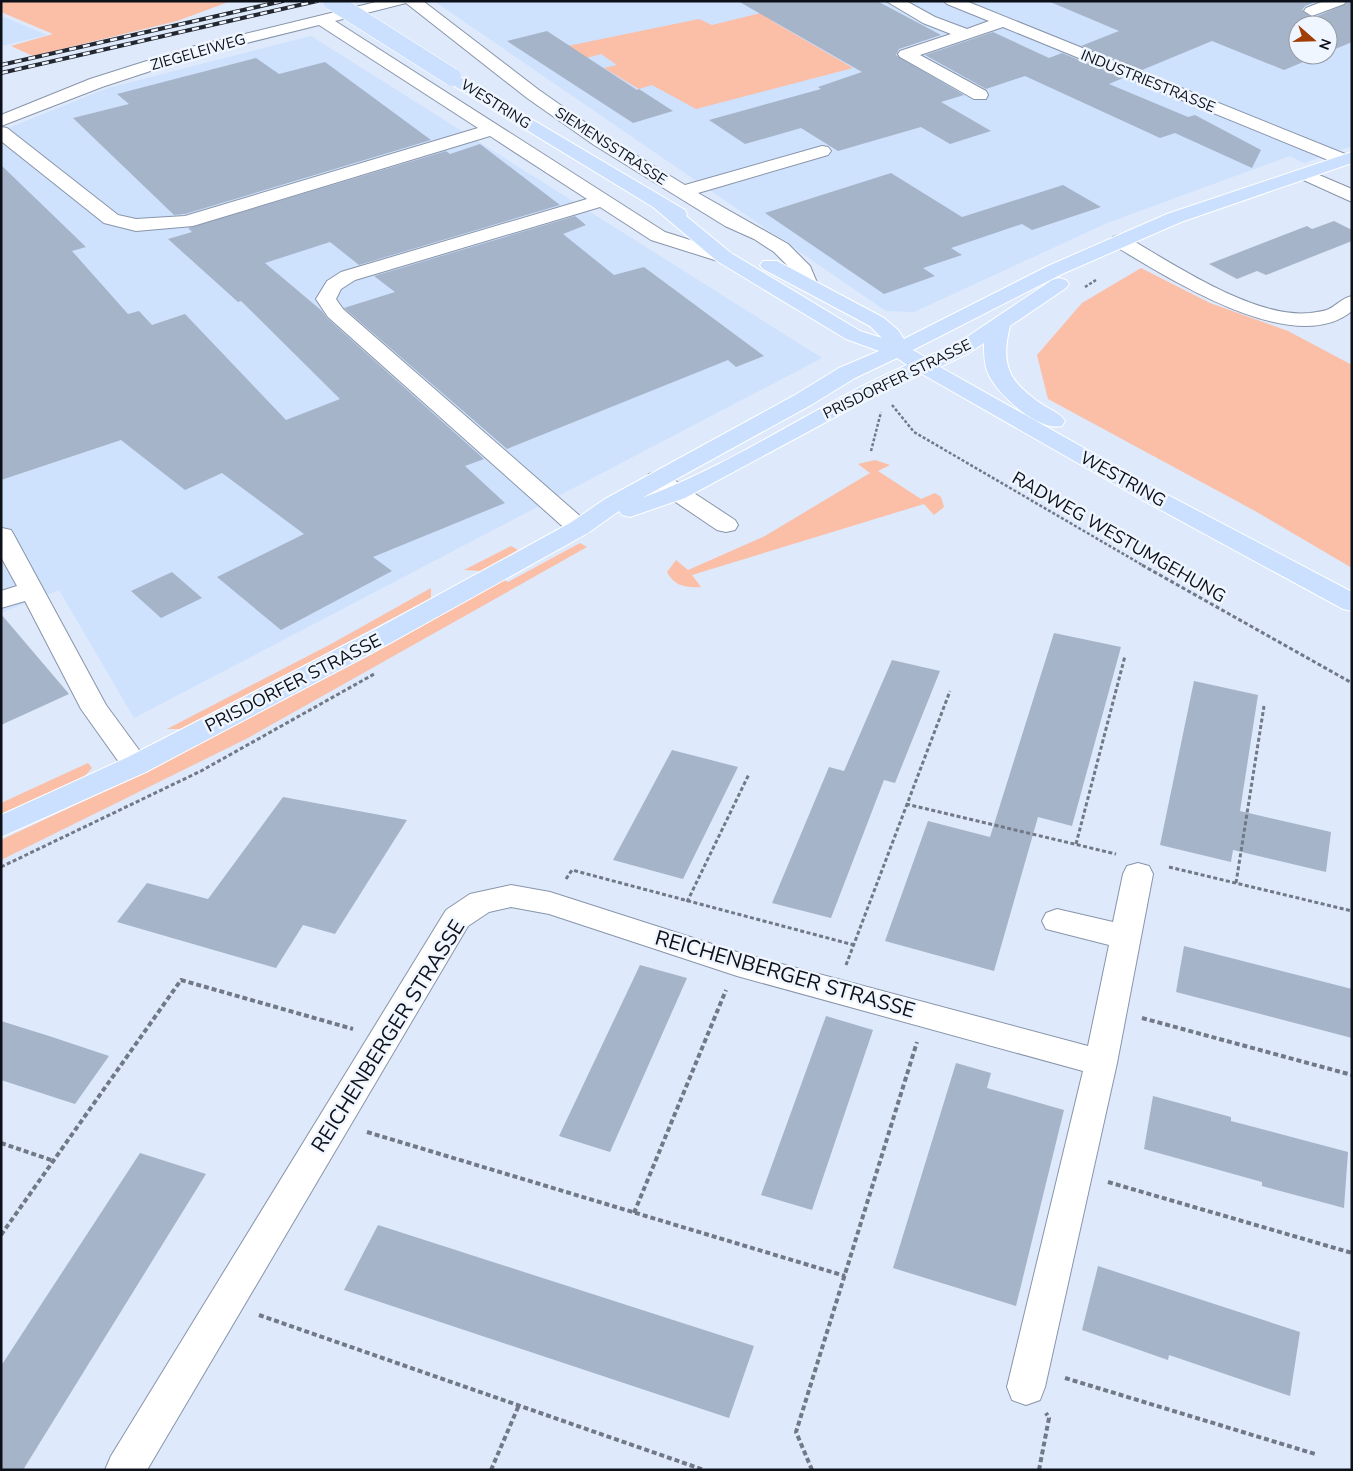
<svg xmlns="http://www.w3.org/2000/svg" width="1353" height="1471" font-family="'Nunito Sans',sans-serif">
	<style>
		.built { fill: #cee1fd; fill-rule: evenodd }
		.green { fill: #fbbea6 }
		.building { fill: #a6b4c9 }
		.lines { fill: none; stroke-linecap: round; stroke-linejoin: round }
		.minor-casing { stroke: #8895aa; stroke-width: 2 }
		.major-casing { stroke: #fff; stroke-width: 2 }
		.path-far2 { stroke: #727986; stroke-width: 2.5; stroke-dasharray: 3 2; stroke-linecap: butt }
		.path-far1 { stroke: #727986; stroke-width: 3; stroke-dasharray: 4 2.5; stroke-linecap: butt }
		.path { stroke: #727986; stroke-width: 4; stroke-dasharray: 5 3; stroke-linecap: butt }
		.minor { fill: #fff; fill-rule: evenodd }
		.major { fill: #cbe0fe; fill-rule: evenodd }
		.rail-casing { stroke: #222730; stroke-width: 4 }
		.rail { stroke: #f0f6ff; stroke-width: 2.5; stroke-dasharray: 7; stroke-linecap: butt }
		.major-bridge-casing { stroke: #fff; stroke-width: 19; stroke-linecap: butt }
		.major-bridge { stroke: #cbe0fe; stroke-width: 18 }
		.labels { text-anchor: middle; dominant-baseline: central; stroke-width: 5; stroke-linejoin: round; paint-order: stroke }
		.far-street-label { font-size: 15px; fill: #0c1018; stroke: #f0f6ff }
		.street-label { font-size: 18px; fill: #0c1018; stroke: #f0f6ff }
		.near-street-label { font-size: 21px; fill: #0c1018; stroke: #f0f6ff }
	</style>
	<rect width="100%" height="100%" fill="#dee9fb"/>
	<!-- built -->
	<g class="built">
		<path d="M 434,1 L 1352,1 L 1352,146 L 1304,163 L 1290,156 L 1107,223 L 914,312 L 886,311 ZM 1298,25 L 1328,25 L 1328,55 L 1298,55 Z"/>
		<path d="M 1,16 L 47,35 L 1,46 Z"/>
		<path d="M 311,36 L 822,358 L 134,718 L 59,590 L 1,613 L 1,131 L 108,88 Z"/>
	</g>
	<!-- green -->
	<g class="green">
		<path d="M 1,1 L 231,1 L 177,21 L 33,56 L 11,46 L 53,34 L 1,12 Z"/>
		<path d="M 809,1 L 818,7 L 772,21 L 853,68 L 696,109 L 652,85 L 639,89 L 604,68 L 617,65 L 601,54 L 572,62 L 558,48 L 699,19 L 712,25 Z"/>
		<path d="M 1141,268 L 1210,303 L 1288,331 L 1352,365 L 1352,568 L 1255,511 L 1048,399 L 1037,355 L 1082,303 Z"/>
		<path d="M 875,460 L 890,465 L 878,471 L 921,499 L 935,493 L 941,497 L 944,507 L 934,515 L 924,504 L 692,575 L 701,587 C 686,588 674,586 667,572 L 676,560 L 688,570 L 765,536 L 870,473 L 858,464 Z"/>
		<path d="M 580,543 L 587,547 L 248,738 L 1,860 L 1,840 L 144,773 L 369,656 L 504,580 L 508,582 Z"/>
		<path d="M 511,546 L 518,550 L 480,571 L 464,570 Z"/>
		<path d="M 431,588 L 431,598 L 183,729 L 167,729 L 331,644 Z"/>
		<path d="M 88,763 L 92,768 L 83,778 L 1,816 L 1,803 Z"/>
	</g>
	<!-- building -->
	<g class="building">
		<path d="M 738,1 L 877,1 L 941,35 L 899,49 L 896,55 L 964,95 L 941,102 L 991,131 L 950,144 L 921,127 L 838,151 L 801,128 L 745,144 L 709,120 L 821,89 L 818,87 L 862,72 Z"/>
		<path d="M 1048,1 L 1318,1 L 1305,6 L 1302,10 L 1313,18 L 1352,1 L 1352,42 L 1328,52 L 1328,25 L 1298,25 L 1298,55 L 1320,55 L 1284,70 L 1212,41 L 1142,70 L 1081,46 L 1119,31 Z"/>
		<path d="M 547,31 L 637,90 L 639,89 L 673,111 L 633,123 L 507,41 Z"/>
		<path d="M 993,32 L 1049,58 L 1062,53 L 1123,78 L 1109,84 L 1188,117 L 1195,115 L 1261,150 L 1252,168 L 1175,133 L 1160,138 L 1025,76 L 986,89 L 925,55 Z"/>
		<path d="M 256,58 L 279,74 L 325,62 L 431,140 L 185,214 L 174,215 L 73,118 L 129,104 L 117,94 Z"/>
		<path d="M 480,144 L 560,205 L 359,265 L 330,242 L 265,263 L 322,311 L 327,318 L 484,459 L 465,466 L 505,503 L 373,557 L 392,571 L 281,630 L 217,577 L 304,534 L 222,473 L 185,490 L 121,440 L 1,480 L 1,165 L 86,247 L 72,251 L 128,314 L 139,311 L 152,325 L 185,314 L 286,420 L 340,399 L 241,301 L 238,302 L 168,239 L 192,232 L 188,228 L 446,151 L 450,154 Z"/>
		<path d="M 891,173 L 962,217 L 1063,185 L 1101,207 L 1032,230 L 1022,224 L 951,248 L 962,255 L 923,268 L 935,276 L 884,294 L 765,213 Z"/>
		<path d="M 575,216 L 586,225 L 563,234 L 614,275 L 644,267 L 764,356 L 736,367 L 728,360 L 507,449 L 344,308 L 395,292 L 374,276 Z"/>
		<path d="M 1334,221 L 1352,230 L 1352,241 L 1266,275 L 1257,271 L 1237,279 L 1209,264 L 1307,226 L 1312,229 Z"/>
		<path d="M 172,572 L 202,598 L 161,618 L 131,591 Z"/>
		<path d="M 1,614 L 69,694 L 1,725 Z"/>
		<path d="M 1054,633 L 1121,647 L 1072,826 L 1038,817 L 994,971 L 885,941 L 928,821 L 990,837 Z"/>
		<path d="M 892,660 L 940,671 L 895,783 L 884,780 L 831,918 L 772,903 L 829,767 L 844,771 Z"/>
		<path d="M 1194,681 L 1258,695 L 1240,811 L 1331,832 L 1326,872 L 1233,850 L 1231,862 L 1160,845 Z"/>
		<path d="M 672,750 L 738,767 L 683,879 L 613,860 Z"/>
		<path d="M 283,797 L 407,820 L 335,934 L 303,925 L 276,968 L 117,922 L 147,883 L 208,899 Z"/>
		<path d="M 1184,946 L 1352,989 L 1352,1038 L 1176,992 Z"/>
		<path d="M 640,965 L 687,978 L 610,1152 L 559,1136 Z"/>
		<path d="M 826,1016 L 873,1030 L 812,1210 L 761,1195 Z"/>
		<path d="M 1,1021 L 49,1036 L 109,1056 L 75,1104 L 1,1080 Z"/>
		<path d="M 956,1063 L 991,1073 L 987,1088 L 1064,1110 L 1016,1306 L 893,1268 Z"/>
		<path d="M 1153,1096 L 1231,1117 L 1231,1121 L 1348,1152 L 1344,1208 L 1262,1186 L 1262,1182 L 1144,1149 Z"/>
		<path d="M 140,1153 L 206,1174 L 23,1470 L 1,1470 L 1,1366 Z"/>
		<path d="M 378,1225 L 754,1346 L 729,1418 L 344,1290 Z"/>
		<path d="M 1098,1266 L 1300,1332 L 1290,1396 L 1169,1355 L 1168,1360 L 1082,1330 Z"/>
	</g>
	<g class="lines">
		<!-- minor casing -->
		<g class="minor-casing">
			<g id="minor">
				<path d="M 380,1 L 423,1 L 539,90 L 606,137 L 685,185 L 822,146 L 828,147 L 831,151 L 828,155 L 698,193 L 788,244 L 810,266 L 818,285 L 815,289 L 808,291 L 801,289 L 793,271 L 774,252 L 754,239 L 725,226 L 594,145 L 527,98 L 406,3 L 335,21 L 665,232 L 731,253 L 734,257 L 731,261 L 724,263 L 651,240 L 600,207 L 355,280 L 341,289 L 336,299 L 343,309 L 588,523 L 591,528 L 588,533 L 579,535 L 570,533 L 328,317 L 316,299 L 327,281 L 341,272 L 587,199 L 490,136 L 193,226 L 136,231 L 104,223 L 1,141 L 1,127 L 7,128 L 118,215 L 136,219 L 185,216 L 478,128 L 319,25 L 202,54 L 102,87 L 1,126 L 1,115 L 90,79 L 191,47 Z"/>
				<path d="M 886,1 L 906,1 L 935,17 L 967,29 L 989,21 L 947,4 L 944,1 L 966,1 L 1350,156 L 1352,162 L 1344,165 L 1338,164 L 1003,27 L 920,55 L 986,91 L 988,95 L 986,99 L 974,99 L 900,57 L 898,54 L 900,51 L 951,34 L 923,23 Z"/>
				<path d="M 1324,1 L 1347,1 L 1344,4 L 1312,16 L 1304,11 L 1306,8 Z"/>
				<path d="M 1305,169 L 1352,189 L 1352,202 L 1299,178 L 1296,174 L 1299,170 Z"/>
				<path d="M 1120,235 L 1127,237 C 1173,264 1255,319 1310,313 C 1315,312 1323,312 1329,309 C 1337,305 1342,298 1352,296 L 1352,311 C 1293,360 1166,276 1113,245 L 1110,241 L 1113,237 Z"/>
				<path d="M 657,472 L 665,474 L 735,520 L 738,525 L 735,530 L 726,532 L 717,530 L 649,484 L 645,479 L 649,474 Z"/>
				<path d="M 2,528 L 11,530 L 14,535 L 106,705 L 150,765 L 146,772 L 136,775 L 126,772 L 81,709 L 25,601 L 1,608 L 1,591 L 17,586 L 1,557 Z"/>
				<path d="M 1138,863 L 1149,866 L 1153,874 L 1117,1063 L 1045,1387 L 1040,1400 L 1026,1405 L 1012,1400 L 1007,1387 L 1083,1071 L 737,976 L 549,914 L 511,907 L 489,912 L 468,926 L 147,1470 L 105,1470 L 111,1456 L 446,910 L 470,894 L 511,885 L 550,892 L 737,952 L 1088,1046 L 1109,945 L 1046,929 L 1042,921 L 1046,913 L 1057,909 L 1113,922 L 1123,874 L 1127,866 Z"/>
			</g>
		</g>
		<!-- major casing -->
		<g class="major-casing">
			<path id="major" d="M 452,72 L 685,210 L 687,214 L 686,216 L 731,253 L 860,331 L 882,338 L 870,326 L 763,269 L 760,265 L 763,261 L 777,261 L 884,318 L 898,330 L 904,339 L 1048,266 L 1167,214 L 1352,152 L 1352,163 L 1181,222 L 1062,274 L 913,350 L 925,357 L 955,345 L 1052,280 L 1059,278 L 1066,280 L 1069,284 L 1066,288 L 1010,326 C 1000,366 1009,382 1043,405 C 1051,410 1060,413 1065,421 L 1062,426 C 1038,432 995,393 987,371 C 984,361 984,353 984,343 L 969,353 L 940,367 L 1164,493 L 1352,592 L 1352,611 L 1343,609 L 1148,503 L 922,374 L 878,394 L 685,498 L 630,517 L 622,515 L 619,511 L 588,533 L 394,641 L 146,772 L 1,837 L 1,815 L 126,758 L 376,629 L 570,523 L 605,499 L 795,395 L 839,368 L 879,351 L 846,339 L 717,261 L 653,207 L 446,81 L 444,77 L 446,73 ZM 897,358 L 907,365 C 817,404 735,464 642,498 L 811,405 L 855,378 Z"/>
		</g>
		<!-- path-far2 -->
		<g class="path-far2">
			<path d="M 1085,287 L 1096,280"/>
			<path d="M 892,405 L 914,432 L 1144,566"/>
			<path d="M 871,451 L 881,412"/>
		</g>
		<!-- path-far1 -->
		<g class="path-far1">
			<path d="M 1142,565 L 1352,683"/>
			<path d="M 906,804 L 1116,854"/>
			<path d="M 1076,844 L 1125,656"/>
			<path d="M 1,867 L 201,771 L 376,673"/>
			<path d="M 1169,867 L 1352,911"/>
			<path d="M 566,879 L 572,870 L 854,945"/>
			<path d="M 1236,883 L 1264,706"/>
			<path d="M 687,902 L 749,774"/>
			<path d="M 846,965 L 950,691"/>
		</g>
		<!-- path -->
		<g class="path">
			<path d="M 1142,1018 L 1352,1075"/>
			<path d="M 367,1132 L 845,1276"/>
			<path d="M 1,1143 L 54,1161"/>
			<path d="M 1108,1182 L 1352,1253"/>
			<path d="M 634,1213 L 726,990"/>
			<path d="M 1,1235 L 181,980 L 353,1029"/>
			<path d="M 259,1315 L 704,1470"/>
			<path d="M 1065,1378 L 1315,1454"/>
			<path d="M 491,1470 L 519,1405"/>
			<path d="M 812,1470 L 796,1432 L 917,1042"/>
			<path d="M 1039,1470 L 1049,1418 L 1046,1413"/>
		</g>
		<!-- minor -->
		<use href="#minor" class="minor"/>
		<!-- major -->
		<use href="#major" class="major"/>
		<!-- rail casing -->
		<g class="rail-casing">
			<g id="rail">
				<path d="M 1,65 L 283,1"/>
				<path d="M 1,73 L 317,1"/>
			</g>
		</g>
		<!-- rail -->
		<use href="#rail" class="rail"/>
		<!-- major-bridge casing -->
		<g class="major-bridge-casing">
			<path id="major-bridge" d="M 332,1 L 452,77"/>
		</g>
		<!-- major-bridge -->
		<use href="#major-bridge" class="major-bridge"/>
	</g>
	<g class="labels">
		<!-- far-street labels -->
		<g class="far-street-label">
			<text transform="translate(198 52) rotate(-16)">ZIEGELEIWEG</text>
			<text transform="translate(1148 81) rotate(22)">INDUSTRIESTRASSE</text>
			<text transform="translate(496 104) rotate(32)">WESTRING</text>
			<text transform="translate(611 146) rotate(33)">SIEMENSSTRASSE</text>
			<text transform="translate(897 379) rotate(-26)">PRISDORFER STRASSE</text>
		</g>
		<!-- street labels -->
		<g class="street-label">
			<text transform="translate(1123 479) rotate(29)">WESTRING</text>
			<text transform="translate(1119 537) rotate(30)">RADWEG WESTUMGEHUNG</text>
			<text transform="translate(293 683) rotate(-27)">PRISDORFER STRASSE</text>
		</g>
		<!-- near-street labels -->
		<g class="near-street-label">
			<text transform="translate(785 974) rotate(16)">REICHENBERGER STRASSE</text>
			<text transform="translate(388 1036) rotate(-58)">REICHENBERGER STRASSE</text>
		</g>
	</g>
	<!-- border -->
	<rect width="1353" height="1471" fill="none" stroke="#0c1018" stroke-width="5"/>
	<!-- north arrow -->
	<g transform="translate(1313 40) rotate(110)"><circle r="24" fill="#f0f6ff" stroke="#959aa3"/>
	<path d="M0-4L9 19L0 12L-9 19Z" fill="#a13e05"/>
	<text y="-8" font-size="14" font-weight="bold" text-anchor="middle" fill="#0c1018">N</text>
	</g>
</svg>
